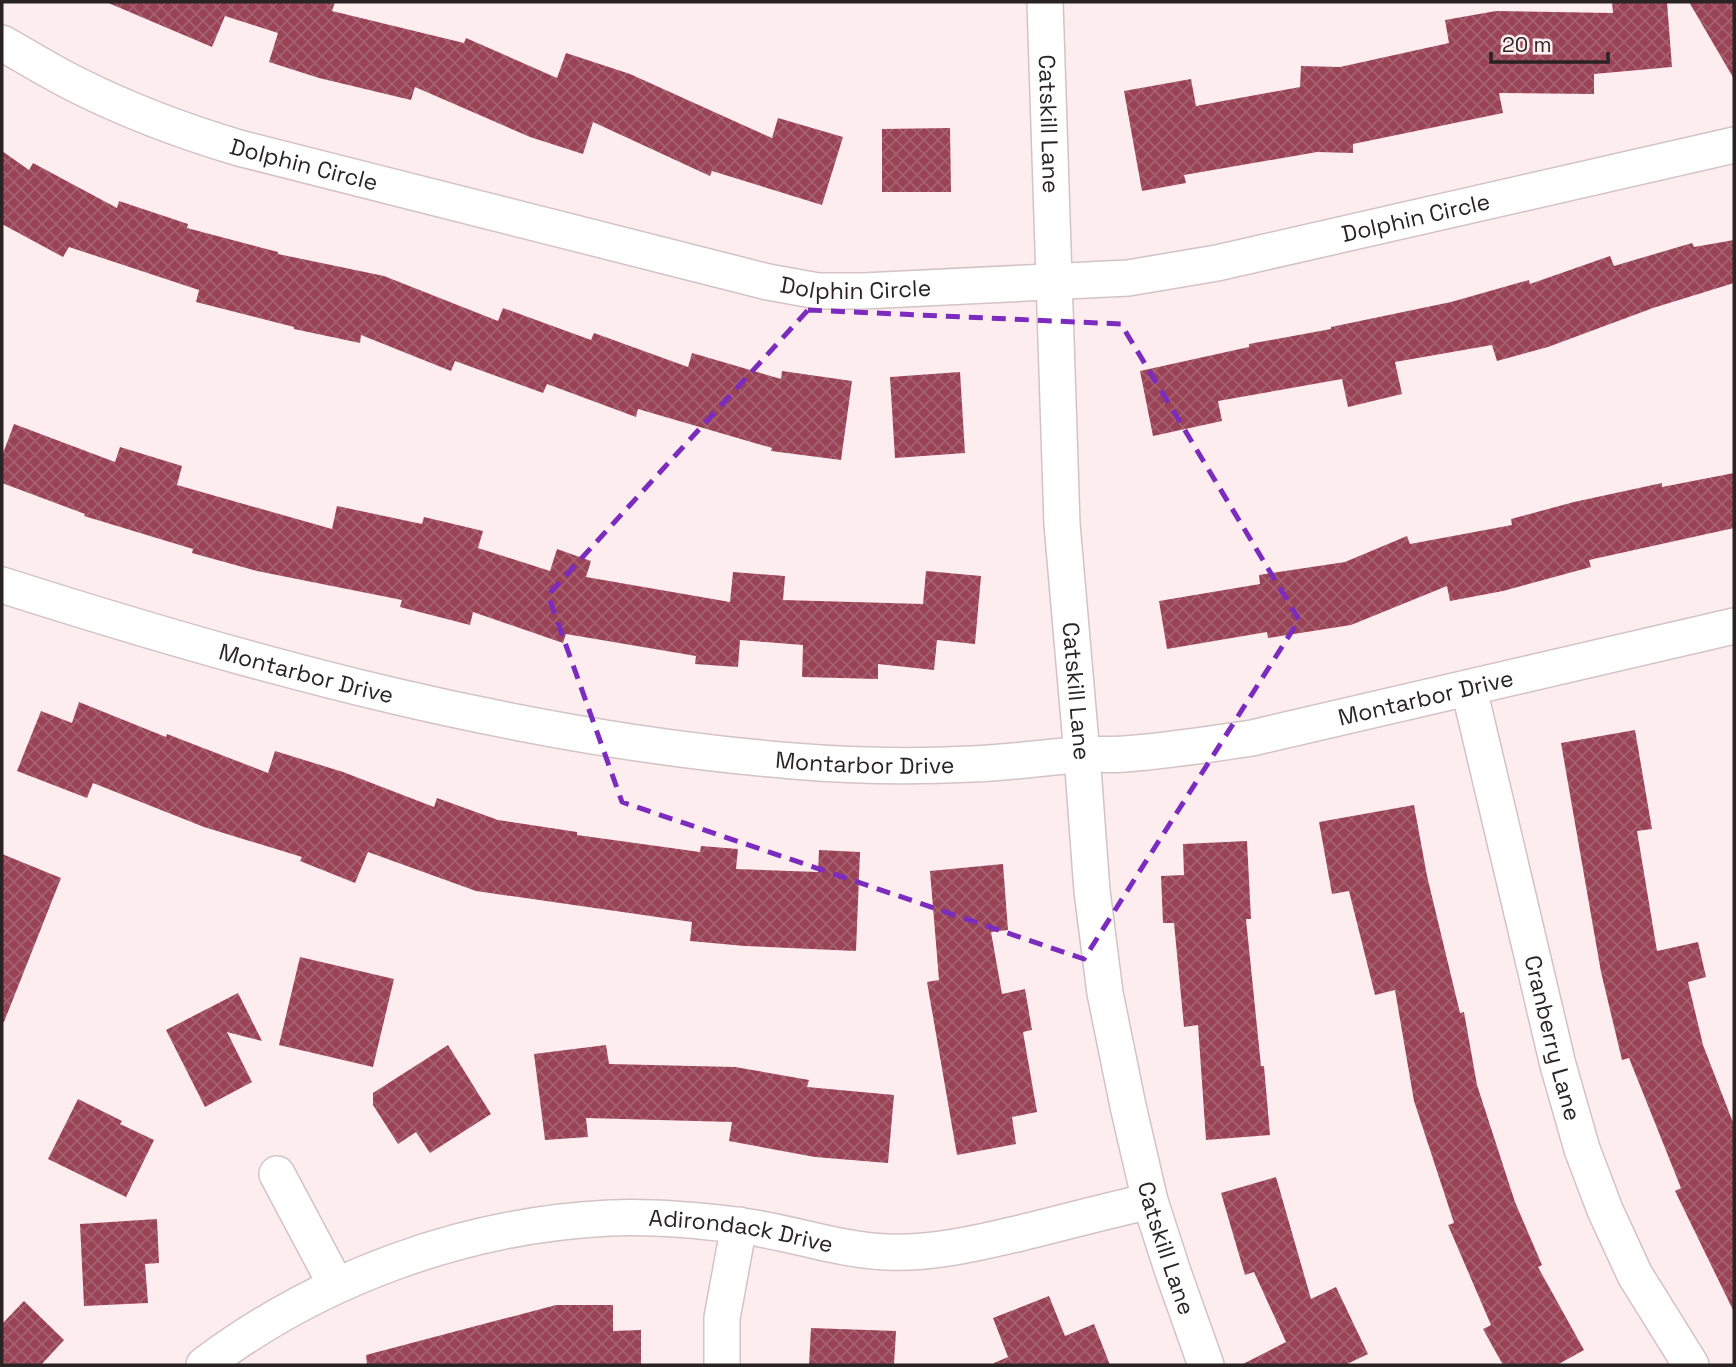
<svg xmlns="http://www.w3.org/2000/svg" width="1736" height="1367" font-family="'Space Grotesk',sans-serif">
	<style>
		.building { fill: url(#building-cross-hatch) }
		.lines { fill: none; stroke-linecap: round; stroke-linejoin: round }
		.street-casing { stroke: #d3c3c5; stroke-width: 38 }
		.street { stroke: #fff; stroke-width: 35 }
		.marked { fill: none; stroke: #7b2cbf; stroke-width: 5; stroke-dasharray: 14 9; stroke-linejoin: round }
		.labels { text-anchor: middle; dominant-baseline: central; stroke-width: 7; stroke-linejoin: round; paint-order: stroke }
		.street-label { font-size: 23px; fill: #292324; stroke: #feedef }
	</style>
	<defs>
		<pattern id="building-cross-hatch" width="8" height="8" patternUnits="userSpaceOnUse" patternTransform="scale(1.75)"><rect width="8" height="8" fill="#9b4356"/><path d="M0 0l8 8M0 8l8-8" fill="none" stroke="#a46270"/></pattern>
	</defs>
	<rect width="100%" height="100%" fill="#feedef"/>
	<!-- building -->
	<g class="building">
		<path d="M 106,2 L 335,2 L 332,11 L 464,43 L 466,38 L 557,78 L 566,53 L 630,74 L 772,138 L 778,118 L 843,137 L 822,205 L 712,171 L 710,176 L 593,122 L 583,154 L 530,137 L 415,87 L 411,100 L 319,78 L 269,62 L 278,33 L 225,16 L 212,47 Z"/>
		<path d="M 1612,2 L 1667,2 L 1672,67 L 1594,74 L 1594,94 L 1499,93 L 1503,113 L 1353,144 L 1353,153 L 1317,152 L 1184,175 L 1186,183 L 1142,191 L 1124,91 L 1191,79 L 1196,106 L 1300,87 L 1301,66 L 1340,67 L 1449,43 L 1445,20 L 1496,11 L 1613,13 Z"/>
		<path d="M 1689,2 L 1734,2 L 1734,79 Z"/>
		<path d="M 950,128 L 951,192 L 882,192 L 882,129 Z"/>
		<path d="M 2,151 L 29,170 L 33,163 L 117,208 L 119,201 L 188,224 L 187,228 L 278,252 L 278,254 L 384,276 L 498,321 L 503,308 L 591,340 L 594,333 L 688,367 L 692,353 L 781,379 L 782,371 L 852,381 L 841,460 L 771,451 L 772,448 L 638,409 L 636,417 L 547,384 L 543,393 L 455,361 L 451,371 L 361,335 L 360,343 L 294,329 L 294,327 L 196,302 L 199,290 L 69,247 L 63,257 L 2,224 Z"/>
		<path d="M 1734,240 L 1734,283 L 1653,308 L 1548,347 L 1497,361 L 1492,345 L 1395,362 L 1402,394 L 1348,407 L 1342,379 L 1218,401 L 1222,421 L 1153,436 L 1140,371 L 1249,347 L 1249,344 L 1331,329 L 1331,327 L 1451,302 L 1529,280 L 1530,284 L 1610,256 L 1614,266 L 1692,243 L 1694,247 Z"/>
		<path d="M 960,372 L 965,453 L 895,458 L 890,377 Z"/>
		<path d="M 14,424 L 115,462 L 120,447 L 182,466 L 177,485 L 332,529 L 337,506 L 422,524 L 424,517 L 483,531 L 478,548 L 550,571 L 557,549 L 591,561 L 586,577 L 730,602 L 733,572 L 785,576 L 783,600 L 923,604 L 926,571 L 981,576 L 975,644 L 937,640 L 934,670 L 878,664 L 878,679 L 802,677 L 803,645 L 740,640 L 738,667 L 695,664 L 696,656 L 566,634 L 563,643 L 473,612 L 470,625 L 400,607 L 402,600 L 257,571 L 192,553 L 193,549 L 84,516 L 85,514 L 2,483 L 2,456 Z"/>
		<path d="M 1734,473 L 1734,528 L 1589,560 L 1591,567 L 1503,591 L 1450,601 L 1447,586 L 1351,625 L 1268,638 L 1267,632 L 1167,649 L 1159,601 L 1260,584 L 1259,575 L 1345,562 L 1407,536 L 1410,544 L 1512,525 L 1511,519 L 1574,502 L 1662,483 L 1662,487 Z"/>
		<path d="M 79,702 L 166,737 L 167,734 L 268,773 L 275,751 L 343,772 L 434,807 L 437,798 L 498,820 L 577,832 L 577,835 L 700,852 L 701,846 L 738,849 L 736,869 L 818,872 L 819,850 L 860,852 L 856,951 L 745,946 L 690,941 L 692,922 L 476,891 L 368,852 L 355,883 L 300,861 L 302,857 L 204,827 L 93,783 L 87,798 L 17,771 L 41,711 L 72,723 Z"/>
		<path d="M 1635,730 L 1652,829 L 1637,831 L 1657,951 L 1698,942 L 1706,977 L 1688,982 L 1703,1045 L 1734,1125 L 1734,1312 L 1675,1191 L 1681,1188 L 1629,1058 L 1622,1060 L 1601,972 L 1561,743 Z"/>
		<path d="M 1414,805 L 1427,876 L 1460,1013 L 1464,1012 L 1477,1085 L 1515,1202 L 1542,1265 L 1538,1267 L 1584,1350 L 1557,1365 L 1503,1365 L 1483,1329 L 1491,1325 L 1448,1225 L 1454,1223 L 1414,1101 L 1395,990 L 1375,995 L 1349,891 L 1332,894 L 1319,822 Z"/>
		<path d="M 1247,841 L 1251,919 L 1246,919 L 1261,1066 L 1264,1066 L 1270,1135 L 1206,1140 L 1198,1025 L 1184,1027 L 1174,923 L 1163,923 L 1161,876 L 1184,875 L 1183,844 Z"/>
		<path d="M 2,854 L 61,878 L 4,1022 L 2,1022 Z"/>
		<path d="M 1003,864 L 1008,930 L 991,932 L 1002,994 L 1025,989 L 1032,1030 L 1023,1032 L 1037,1112 L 1012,1117 L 1016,1144 L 957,1155 L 927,982 L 939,980 L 930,871 Z"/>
		<path d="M 300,957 L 394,979 L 373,1067 L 279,1045 Z"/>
		<path d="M 238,993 L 262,1041 L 227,1032 L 252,1082 L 205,1107 L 166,1030 Z"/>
		<path d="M 448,1045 L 491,1114 L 430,1153 L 416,1132 L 398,1144 L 373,1105 L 373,1093 Z"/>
		<path d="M 606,1045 L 609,1064 L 735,1067 L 809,1080 L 807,1087 L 894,1095 L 888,1163 L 815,1157 L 729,1141 L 732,1122 L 586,1118 L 588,1137 L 545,1140 L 534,1054 Z"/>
		<path d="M 78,1099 L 122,1121 L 120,1124 L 154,1140 L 126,1197 L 48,1159 Z"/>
		<path d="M 1276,1177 L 1311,1299 L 1336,1287 L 1368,1354 L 1345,1365 L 1241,1365 L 1286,1342 L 1254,1272 L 1245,1275 L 1221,1193 Z"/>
		<path d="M 157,1219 L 159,1263 L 145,1264 L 148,1303 L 84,1306 L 80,1224 Z"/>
		<path d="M 1049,1296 L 1065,1336 L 1094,1324 L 1110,1365 L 994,1365 L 994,1363 L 1008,1357 L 993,1318 Z"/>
		<path d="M 24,1301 L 64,1340 L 41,1365 L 2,1365 L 2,1324 Z"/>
		<path d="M 556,1305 L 613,1305 L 613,1331 L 641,1330 L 641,1365 L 367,1365 L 366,1355 Z"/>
		<path d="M 811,1328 L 896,1331 L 894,1365 L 809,1365 Z"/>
	</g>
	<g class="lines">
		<!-- street casing -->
		<g class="street-casing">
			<g id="street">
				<path id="s1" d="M 1045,2 L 1062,524 L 1082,755 L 1092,891 L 1105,993 L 1128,1106 L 1150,1201 L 1173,1272 L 1206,1365"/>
				<path id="s2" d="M 2,43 C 25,56 49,71 73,83 C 126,110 182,131 239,148 L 768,282 L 818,291 L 863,291 L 1128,278 L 1217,263 L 1734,145"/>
				<path id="s3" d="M 2,585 C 259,667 522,739 793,761 C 852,766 913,767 972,764 C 1008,763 1044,757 1080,755 C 1095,754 1110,755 1125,754 C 1168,751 1210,744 1252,738 L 1734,626"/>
				<path id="s4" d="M 1469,689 L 1558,1065 L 1582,1149 L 1605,1210 L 1635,1275 L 1691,1365"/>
				<path d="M 277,1174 L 336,1285"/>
				<path id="s5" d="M 204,1365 C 320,1278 464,1225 610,1218 C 652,1216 695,1220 736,1225 C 787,1231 836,1250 887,1252 C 936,1254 986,1241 1033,1230 C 1072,1220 1111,1210 1150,1201"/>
				<path d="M 722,1365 L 722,1318 L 739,1225"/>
			</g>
		</g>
		<!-- street -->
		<use href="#street" class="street"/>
	</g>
	<!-- marked area -->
	<path class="marked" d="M 808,310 L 1121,324 L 1299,620 L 1084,959 L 622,802 L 548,595 Z"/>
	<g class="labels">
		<!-- street labels -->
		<g class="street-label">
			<text stroke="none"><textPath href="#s1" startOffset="122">Catskill Lane</textPath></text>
			<text stroke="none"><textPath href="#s2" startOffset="327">Dolphin Circle</textPath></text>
			<text stroke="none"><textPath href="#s2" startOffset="1461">Dolphin Circle</textPath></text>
			<text stroke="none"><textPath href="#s2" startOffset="894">Dolphin Circle</textPath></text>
			<text stroke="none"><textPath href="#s3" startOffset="317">Montarbor Drive</textPath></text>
			<text stroke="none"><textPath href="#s1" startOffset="690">Catskill Lane</textPath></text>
			<text stroke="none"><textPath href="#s3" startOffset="1451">Montarbor Drive</textPath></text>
			<text stroke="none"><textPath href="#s3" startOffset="884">Montarbor Drive</textPath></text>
			<text stroke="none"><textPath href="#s4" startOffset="359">Cranberry Lane</textPath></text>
			<text stroke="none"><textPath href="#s5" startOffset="570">Adirondack Drive</textPath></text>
			<text stroke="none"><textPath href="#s1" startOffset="1256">Catskill Lane</textPath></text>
		</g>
	</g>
	<!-- border -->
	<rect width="1736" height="1367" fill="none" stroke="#292324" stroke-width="7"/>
	<!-- scale -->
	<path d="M1491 52v10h117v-10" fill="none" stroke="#292324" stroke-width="3.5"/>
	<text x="1502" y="52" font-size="21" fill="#292324" stroke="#feedef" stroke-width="5" paint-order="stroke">20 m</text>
</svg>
